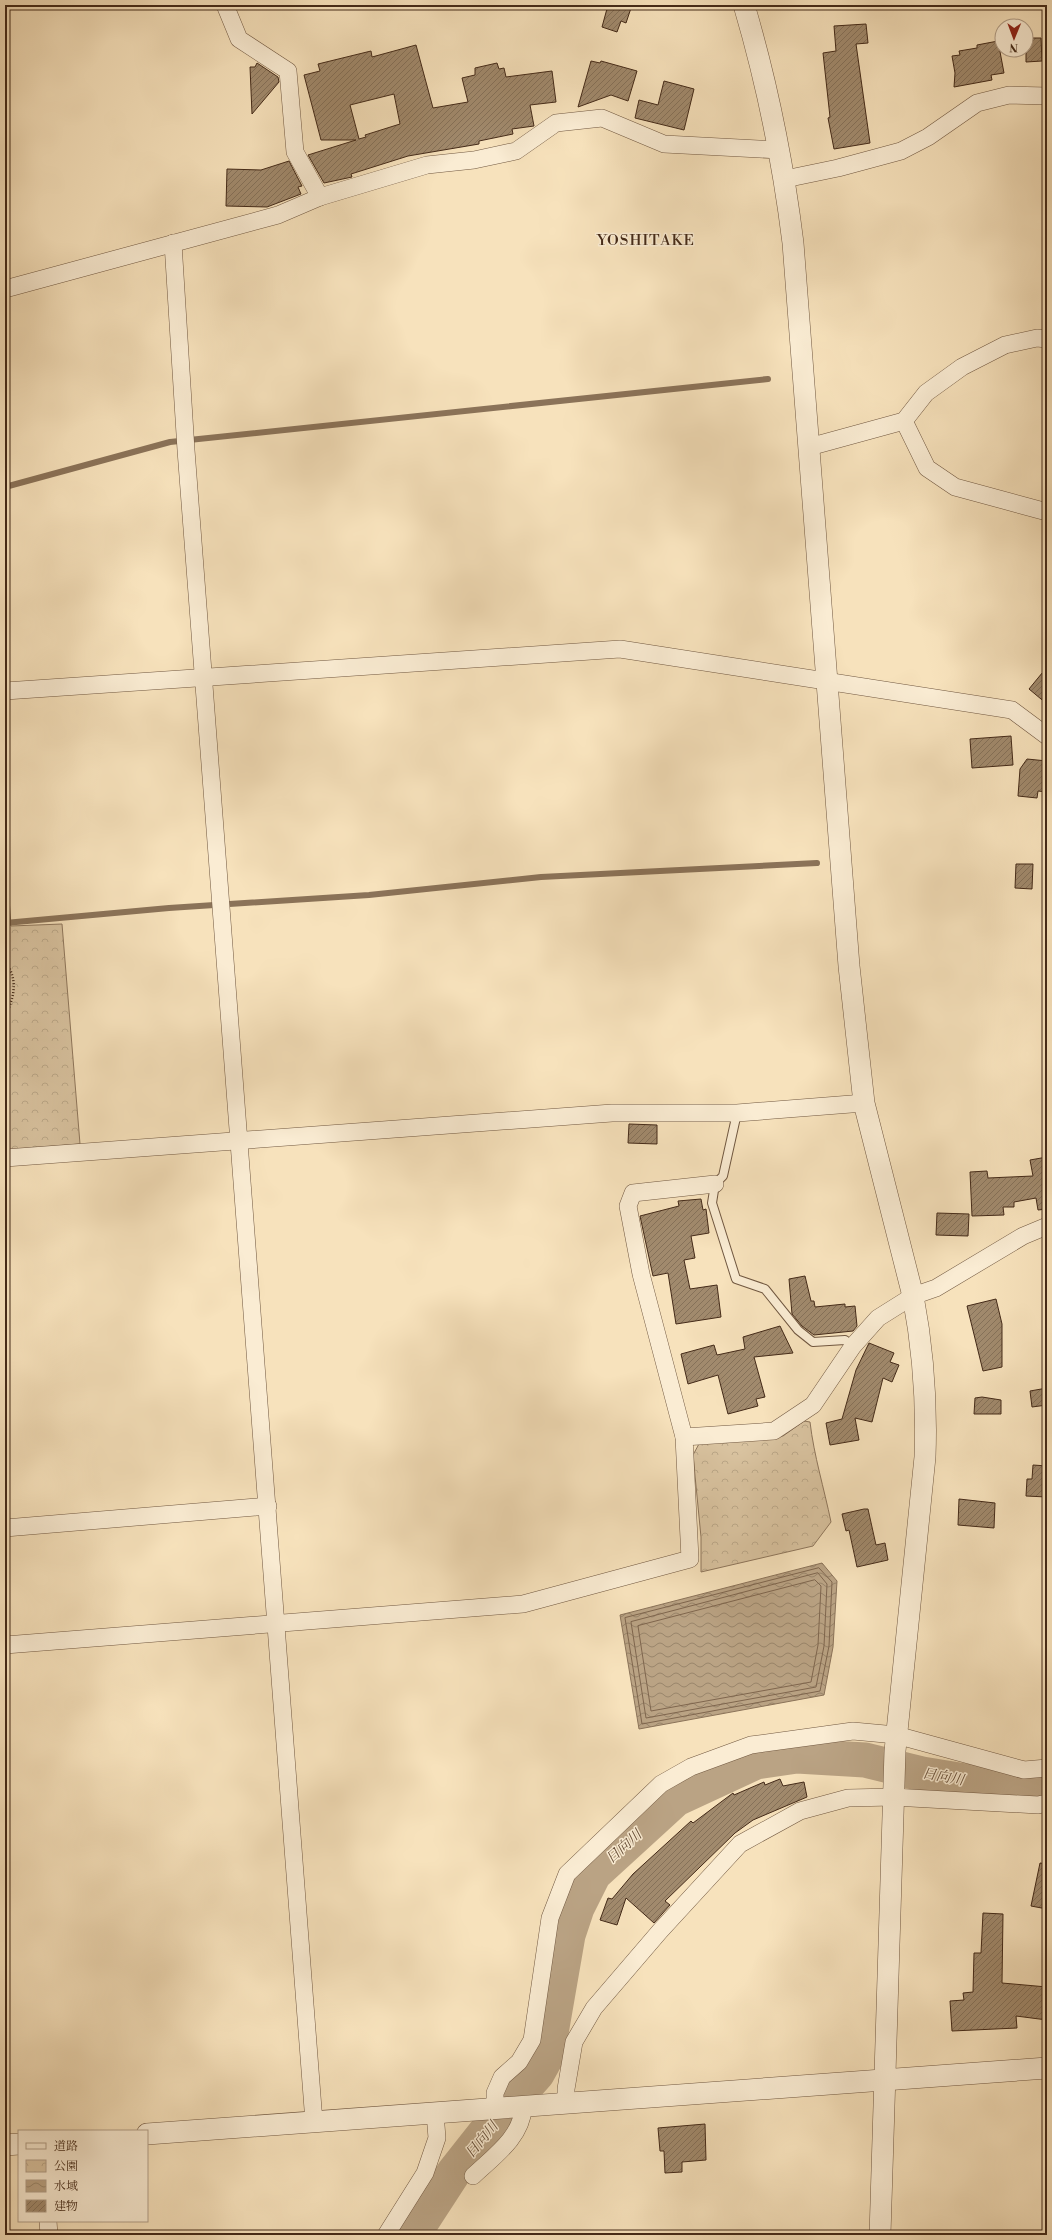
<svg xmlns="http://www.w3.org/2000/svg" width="1052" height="2240" font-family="'Libre Bodoni','Noto Serif JP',serif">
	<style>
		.park { fill: url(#park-crowns); stroke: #8e765c }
		.water { fill: url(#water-waves); stroke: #8b7359 }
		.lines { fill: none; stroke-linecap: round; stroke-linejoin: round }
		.shore { stroke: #7f664e; stroke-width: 1 }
		.stream { stroke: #8b7359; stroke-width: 6 }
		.river { stroke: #baa384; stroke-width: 35 }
		.building { fill: url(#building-hatch); stroke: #442a18; fill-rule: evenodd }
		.service-casing { stroke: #715841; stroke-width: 10 }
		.minor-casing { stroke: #715841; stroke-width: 18 }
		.tertiary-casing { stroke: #715841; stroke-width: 22 }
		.path { stroke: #442a18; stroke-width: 2.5; stroke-dasharray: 1 2; stroke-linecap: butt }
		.service { stroke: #faecd3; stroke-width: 8 }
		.minor { stroke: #faecd3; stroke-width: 17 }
		.tertiary { stroke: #faecd3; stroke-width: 21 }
		.labels { text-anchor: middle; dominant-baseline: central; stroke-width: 3; stroke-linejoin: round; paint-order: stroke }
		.water-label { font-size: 14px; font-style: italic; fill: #674e38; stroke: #faecd3 }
		.quarter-label { font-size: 15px; letter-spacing: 1px; fill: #442a18; stroke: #faecd3 }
	</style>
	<defs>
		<pattern id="park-crowns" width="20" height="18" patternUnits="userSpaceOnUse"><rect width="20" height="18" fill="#d9c3a0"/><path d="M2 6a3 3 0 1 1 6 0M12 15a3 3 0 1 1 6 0" fill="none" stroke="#bba889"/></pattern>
		<pattern id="water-waves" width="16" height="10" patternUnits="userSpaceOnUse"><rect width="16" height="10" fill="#baa384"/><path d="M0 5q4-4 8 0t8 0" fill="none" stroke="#99856b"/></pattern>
		<pattern id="building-hatch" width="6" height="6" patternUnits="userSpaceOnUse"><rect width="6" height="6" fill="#a18a6d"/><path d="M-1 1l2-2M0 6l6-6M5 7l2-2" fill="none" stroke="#857159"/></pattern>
	</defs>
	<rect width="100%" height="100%" fill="#f7e2bc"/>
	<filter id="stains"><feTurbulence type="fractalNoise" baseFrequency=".005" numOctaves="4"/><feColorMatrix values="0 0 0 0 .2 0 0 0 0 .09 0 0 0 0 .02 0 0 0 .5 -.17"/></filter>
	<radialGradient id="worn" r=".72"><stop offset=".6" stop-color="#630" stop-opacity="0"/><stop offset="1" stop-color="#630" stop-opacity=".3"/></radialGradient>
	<!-- park -->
	<g class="park">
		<path d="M 5,843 L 11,926 L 62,924 L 80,1144 L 5,1150 Z"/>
		<path d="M 804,1421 L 810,1422 C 814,1456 824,1488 831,1522 L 813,1546 L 701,1572 L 701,1537 L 693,1455 L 700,1442 L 783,1436 Z"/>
	</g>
	<!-- water -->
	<path class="water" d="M 822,1563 L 837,1581 L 833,1647 L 824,1695 L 639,1729 L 620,1615 Z"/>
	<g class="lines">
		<!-- shore -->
		<g class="shore">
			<path d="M 819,1568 L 832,1582 L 829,1646 L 820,1691 L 642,1724 L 625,1618 Z"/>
			<path d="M 818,1573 L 827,1584 L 824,1646 L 816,1687 L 646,1718 L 631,1622 Z"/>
			<path d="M 815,1580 L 821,1586 L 818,1645 L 811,1682 L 651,1711 L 638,1626 Z"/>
		</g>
		<!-- stream -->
		<g class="stream">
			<path d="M 5,487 L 170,442 L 768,379"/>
			<path d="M 5,923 L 169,908 L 369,895 L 541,877 L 817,863"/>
		</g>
		<!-- river -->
		<path class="river" d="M 413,2235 L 454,2172 L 484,2134 L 537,2074 L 547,2056 L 568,1935 L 577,1908 L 594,1874 L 676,1799 L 756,1762 L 797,1756 L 865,1760 L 922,1774 L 1014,1789 L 1047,1790"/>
	</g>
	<!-- building -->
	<g class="building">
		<path d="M 608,5 L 632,5 L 626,23 L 621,21 L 617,32 L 602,27 Z"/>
		<path d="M 866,24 L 868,43 L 856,44 L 870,143 L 834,149 L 828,118 L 830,117 L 823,53 L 836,51 L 834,26 Z"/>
		<path d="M 1026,38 L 1041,38 L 1042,61 L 1026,62 Z"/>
		<path d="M 998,41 L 1004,73 L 991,75 L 992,80 L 954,87 L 955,73 L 952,56 L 960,55 L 959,51 L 977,48 L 977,45 Z"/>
		<path d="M 416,45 L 433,108 L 468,102 L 462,78 L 475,75 L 475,68 L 497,63 L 499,69 L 504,68 L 506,77 L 552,71 L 556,102 L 530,105 L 534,126 L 512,129 L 513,134 L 479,141 L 479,144 L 408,156 L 351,174 L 352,177 L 324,183 L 308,155 L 356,140 L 321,140 L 304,75 L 320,71 L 318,64 L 371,51 L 372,57 ZM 394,94 L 400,124 L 365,135 L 366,137 L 359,139 L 350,105 Z"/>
		<path d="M 591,61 L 600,63 L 601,61 L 637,71 L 628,101 L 611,95 L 578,107 Z"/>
		<path d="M 257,63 L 278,77 L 279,82 L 252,114 L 250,67 L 255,67 Z"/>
		<path d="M 664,81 L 694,89 L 684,130 L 635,118 L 639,100 L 658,105 Z"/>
		<path d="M 289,161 L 302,186 L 298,187 L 301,194 L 267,207 L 226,206 L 227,169 L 261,170 Z"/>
		<path d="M 1047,667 L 1047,704 L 1029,689 Z"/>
		<path d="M 1011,736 L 1013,765 L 972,768 L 970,739 Z"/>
		<path d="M 1027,759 L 1047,761 L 1047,792 L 1038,791 L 1037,798 L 1018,796 L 1020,769 Z"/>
		<path d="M 1016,864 L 1033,864 L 1032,889 L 1015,888 Z"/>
		<path d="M 629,1124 L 657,1125 L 657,1144 L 628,1143 Z"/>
		<path d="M 1047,1157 L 1047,1209 L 1038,1210 L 1036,1198 L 1014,1202 L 1014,1207 L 1003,1207 L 1004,1215 L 972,1216 L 970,1172 L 987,1171 L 988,1178 L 1033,1176 L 1030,1160 Z"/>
		<path d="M 701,1199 L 703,1210 L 706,1209 L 709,1233 L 691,1236 L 695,1258 L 684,1260 L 690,1289 L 717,1285 L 721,1317 L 676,1324 L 668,1273 L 653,1276 L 640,1216 L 679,1206 L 678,1201 Z"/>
		<path d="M 937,1213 L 969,1214 L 968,1236 L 936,1235 Z"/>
		<path d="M 805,1276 L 811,1301 L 814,1301 L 815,1307 L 845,1304 L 845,1307 L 855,1306 L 857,1326 L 853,1331 L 814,1335 L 802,1326 L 792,1314 L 789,1279 Z"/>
		<path d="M 996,1299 L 1002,1324 L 1002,1367 L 983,1371 L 967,1306 Z"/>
		<path d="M 780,1326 L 793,1353 L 754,1357 L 765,1397 L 756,1399 L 758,1406 L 728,1414 L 718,1375 L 688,1384 L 681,1354 L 714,1345 L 717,1355 L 745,1349 L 743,1337 Z"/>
		<path d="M 869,1343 L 894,1353 L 890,1362 L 899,1365 L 892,1382 L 883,1378 L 872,1422 L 855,1418 L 859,1440 L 830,1445 L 826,1423 L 842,1419 L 856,1370 Z"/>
		<path d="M 1047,1388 L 1047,1405 L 1032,1407 L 1030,1391 Z"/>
		<path d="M 982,1397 L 1001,1400 L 1001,1414 L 974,1414 L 975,1398 Z"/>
		<path d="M 1033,1465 L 1047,1466 L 1047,1497 L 1026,1496 L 1027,1479 L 1032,1479 Z"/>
		<path d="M 959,1499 L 995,1503 L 994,1528 L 958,1525 Z"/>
		<path d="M 864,1509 L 868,1509 L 876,1545 L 885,1543 L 888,1560 L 857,1567 L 849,1530 L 846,1531 L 842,1514 Z"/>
		<path d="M 780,1779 L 783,1786 L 804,1782 L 807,1797 L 753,1820 L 735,1833 L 665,1901 L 670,1905 L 654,1923 L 626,1898 L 617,1925 L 600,1920 L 608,1898 L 612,1899 L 633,1874 L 691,1821 L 693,1823 L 733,1793 L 734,1795 L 764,1782 L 765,1785 Z"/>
		<path d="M 1040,1863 L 1047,1864 L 1047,1909 L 1031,1906 Z"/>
		<path d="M 983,1913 L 1003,1914 L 1002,1983 L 1047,1987 L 1047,2020 L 1016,2016 L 1017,2028 L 952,2031 L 950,2001 L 964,2000 L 963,1993 L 973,1992 L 974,1953 L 981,1953 Z"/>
		<path d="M 705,2124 L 706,2160 L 682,2162 L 682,2172 L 665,2173 L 664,2151 L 660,2151 L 658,2128 Z"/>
	</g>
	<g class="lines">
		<!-- service casing -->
		<g class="service-casing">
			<path id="service" d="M 737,1113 L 723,1176 L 715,1184 L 712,1203 L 736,1279 L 765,1289 L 798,1330 L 813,1342 L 845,1340 L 853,1346"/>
		</g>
		<!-- minor casing -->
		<g class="minor-casing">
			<g id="minor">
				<path d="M 785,179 L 838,168 L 901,151 L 928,137 L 977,103 L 1009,95 L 1047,96"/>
				<path d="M 320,197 L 427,165 L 474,160 L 516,151 L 556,123 L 602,118 L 664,144 L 779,150"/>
				<path d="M 173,243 L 186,450 L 314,2122"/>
				<path d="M 5,289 L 278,215 L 320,197 L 295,152 L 288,71 L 239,39 L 225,5"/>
				<path d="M 904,421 L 927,468 L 955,487 L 1047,512"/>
				<path d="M 809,447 L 904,421 L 926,393 L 962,367 L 1005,345 L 1037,338 L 1047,339"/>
				<path d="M 5,691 L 620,649 L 1012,710 L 1047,736"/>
				<path d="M 5,1158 L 612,1113 L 737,1113 L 864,1103"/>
				<path d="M 684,1437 L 774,1431 L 813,1405 L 853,1346 L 878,1318 L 913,1296 L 936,1288 L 1023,1236 L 1047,1226"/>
				<path d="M 5,1528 L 268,1506"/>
				<path d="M 5,1645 L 523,1604 L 690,1559 L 684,1437 L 641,1274 L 628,1206 L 633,1193 L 715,1184"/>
				<path d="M 566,2104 L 566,2089 L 574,2042 L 594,2008 L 660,1931 L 740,1844 L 800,1811 L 848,1798 L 893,1797 L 1038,1805 L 1047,1803"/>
				<path d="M 495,2109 L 495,2093 L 502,2077 L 519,2062 L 532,2040 L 550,1918 L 567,1874 L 661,1784 L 691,1767 L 751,1745 L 853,1731 L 896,1735 L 1024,1770 L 1047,1768"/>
				<path d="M 473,2176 C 493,2157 522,2137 523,2108"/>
				<path d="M 48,2221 L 49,2235"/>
				<path d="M 386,2235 L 425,2173 L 437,2138 L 435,2113"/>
			</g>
		</g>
		<!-- tertiary casing -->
		<g class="tertiary-casing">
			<g id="tertiary">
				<path d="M 744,5 C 767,83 783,162 793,243 L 849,966 L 856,1030 L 864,1103 L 913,1296 C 923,1349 927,1403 925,1457 L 895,1751 L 880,2235"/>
				<path d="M 147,2134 L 1047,2068"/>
				<path d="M 5,2145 L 19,2144"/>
			</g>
		</g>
		<!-- path -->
		<path class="path" d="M 5,961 C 19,981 14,997 5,1017"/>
		<!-- service -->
		<use href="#service" class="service"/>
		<!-- minor -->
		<use href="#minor" class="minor"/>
		<!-- tertiary -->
		<use href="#tertiary" class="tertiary"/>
	</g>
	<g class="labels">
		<!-- water labels -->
		<g class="water-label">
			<text transform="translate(943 1777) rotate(10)">日向川</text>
			<text transform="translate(624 1847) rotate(-42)">日向川</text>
			<text transform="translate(482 2140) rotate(-50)">日向川</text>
		</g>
		<!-- quarter labels -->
		<g class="quarter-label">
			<text x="646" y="240">YOSHITAKE</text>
		</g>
	</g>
	<!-- margin -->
	<rect width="1052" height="2240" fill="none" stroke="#f7e2bc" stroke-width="20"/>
	<rect x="6" y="6" width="1040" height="2228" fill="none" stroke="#442a18" stroke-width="2"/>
	<rect x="10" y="10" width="1032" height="2220" fill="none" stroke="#442a18"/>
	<!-- legend -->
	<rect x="18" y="2130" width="130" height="92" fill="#faecd3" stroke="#b19e88"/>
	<rect x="26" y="2143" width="20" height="6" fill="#faecd3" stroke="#b19e88"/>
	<text x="54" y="2150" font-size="12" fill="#442a18">道路</text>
	<rect x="26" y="2160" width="20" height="12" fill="url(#park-crowns)" stroke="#b19e88"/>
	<text x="54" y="2170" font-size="12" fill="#442a18">公園</text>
	<rect x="26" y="2180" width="20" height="12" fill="url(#water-waves)" stroke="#b19e88"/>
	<text x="54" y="2190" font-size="12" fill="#442a18">水域</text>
	<rect x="26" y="2200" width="20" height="12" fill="url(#building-hatch)" stroke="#b19e88"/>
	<text x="54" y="2210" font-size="12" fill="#442a18">建物</text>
	<!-- north arrow -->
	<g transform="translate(1014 38) rotate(181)"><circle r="19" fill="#faecd3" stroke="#b19e88"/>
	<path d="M0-3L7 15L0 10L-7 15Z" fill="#8f2418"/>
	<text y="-6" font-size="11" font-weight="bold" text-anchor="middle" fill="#442a18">N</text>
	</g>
	<rect width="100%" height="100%" filter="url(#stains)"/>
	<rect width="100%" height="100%" fill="url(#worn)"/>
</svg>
